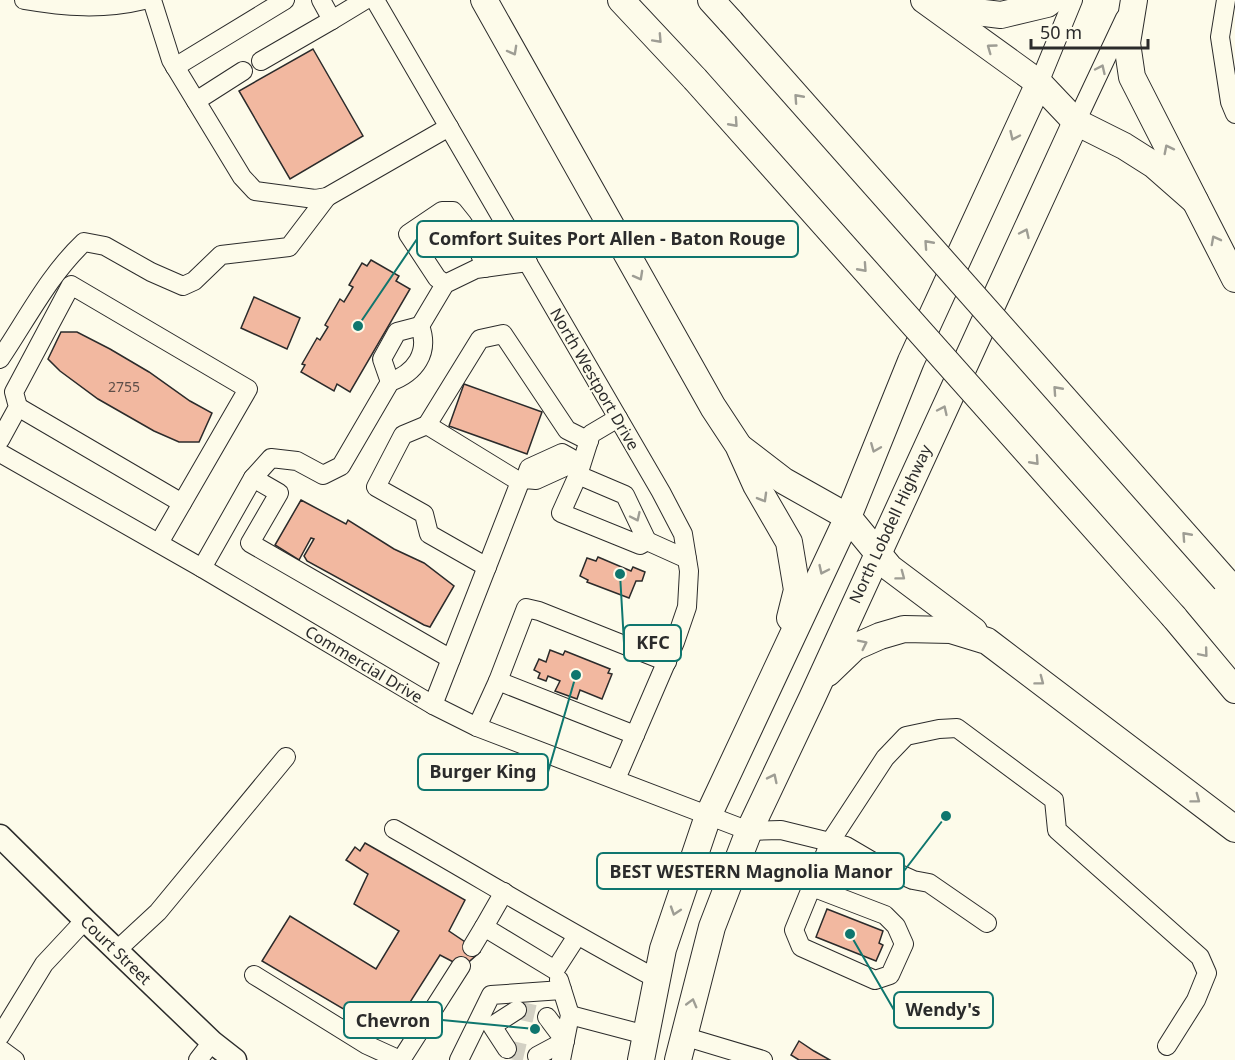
<svg xmlns="http://www.w3.org/2000/svg" width="1235" height="1060" font-family="'Noto Sans',sans-serif">
	<style>
		.building { fill: #f2b8a0; stroke: #2b2b2b; stroke-width: 1.5 }
		.lines { fill: none; stroke-linecap: round; stroke-linejoin: round }
		.minor-tunnel { stroke: #d3d1c4; stroke-width: 18; stroke-dasharray: 18 9; stroke-linecap: butt }
		.minor-casing { stroke: #2b2b2b; stroke-width: 20 }
		.major-casing { stroke: #2b2b2b; stroke-width: 25 }
		.highway-casing { stroke: #2b2b2b; stroke-width: 28 }
		.minor { stroke: #fdfbea; stroke-width: 18 }
		.major { stroke: #fdfbea; stroke-width: 22 }
		.highway { stroke: #fdfbea; stroke-width: 26 }
		.highway-bridge-casing { stroke: #2b2b2b; stroke-width: 28; stroke-linecap: butt }
		.highway-bridge { stroke: #fdfbea; stroke-width: 26 }
		.oneway { stroke: #9e9d94 }
		.labels { text-anchor: middle; dominant-baseline: central; stroke-width: 4.5; stroke-linejoin: round; paint-order: stroke }
		.number-label { font-size: 14px; fill: #5d4e48 }
		.street-label { font-size: 16px; fill: #2b2b2b; stroke: #fdfbea }
		.leader { fill: none; stroke: #0f766e; stroke-width: 2 }
		.callout-dot { fill: #0f766e; stroke: #fdfbea; stroke-width: 2 }
		.callout { fill: #fdfbea; stroke: #0f766e; stroke-width: 2 }
		.callout-label { font-size: 18px; text-anchor: middle; font-weight: bold; fill: #2b2b2b }
	</style>
	<rect width="100%" height="100%" fill="#fdfbea"/>
	<!-- building -->
	<g class="building">
		<path d="M 313,49 L 363,136 L 290,179 L 239,91 Z"/>
		<path d="M 371,260 L 399,276 L 396,281 L 410,289 L 350,392 L 337,384 L 334,391 L 301,372 L 305,365 L 302,364 L 317,338 L 320,340 L 328,327 L 325,325 L 340,299 L 344,302 L 353,287 L 349,285 L 362,263 L 367,266 Z"/>
		<path d="M 254,297 L 300,318 L 287,349 L 241,328 Z"/>
		<path d="M 61,332 L 77,332 L 110,349 L 149,372 L 190,401 L 212,413 L 199,442 L 179,442 L 154,431 L 98,399 L 60,371 L 48,359 Z"/>
		<path d="M 464,384 L 542,412 L 527,454 L 449,426 Z"/>
		<path d="M 301,500 L 346,524 L 348,520 L 394,549 L 424,563 L 454,586 L 430,627 L 424,625 L 307,561 L 304,556 L 314,539 L 311,538 L 299,560 L 275,545 Z"/>
		<path d="M 598,557 L 631,571 L 633,567 L 645,572 L 642,581 L 636,581 L 629,598 L 587,582 L 588,580 L 580,576 L 587,558 L 596,561 Z"/>
		<path d="M 550,650 L 563,655 L 565,651 L 610,669 L 608,673 L 612,674 L 602,699 L 580,690 L 577,699 L 555,691 L 560,681 L 548,676 L 546,681 L 538,678 L 540,673 L 534,670 L 539,659 L 546,662 Z"/>
		<path d="M 365,843 L 465,900 L 449,931 L 480,952 L 463,967 L 440,955 L 393,1029 L 386,1034 L 262,961 L 290,916 L 376,969 L 399,931 L 354,904 L 368,874 L 346,860 L 355,847 L 360,851 Z"/>
		<path d="M 827,909 L 883,931 L 879,943 L 883,945 L 876,961 L 816,937 Z"/>
		<path d="M 799,1041 L 814,1051 L 830,1060 L 799,1060 L 791,1055 Z"/>
	</g>
	<g class="lines">
		<!-- minor-tunnel -->
		<g class="minor-tunnel">
			<path d="M 517,1010 L 547,1017"/>
			<path d="M 507,1049 L 537,1056"/>
		</g>
		<!-- minor casing -->
		<g class="minor-casing">
			<g id="minor">
				<path d="M 24,0 C 65,7 103,10 144,0"/>
				<path d="M 152,0 L 171,60 L 242,177 L 255,191 L 315,199 L 327,197 L 449,127"/>
				<path d="M 321,0 L 332,20 L 365,0"/>
				<path d="M 375,0 L 661,492 L 683,534 L 689,571 L 687,607 L 675,642 L 616,779"/>
				<path d="M 1226,0 L 1220,37 L 1230,102 L 1235,114"/>
				<path d="M 261,61 L 332,20"/>
				<path d="M 175,67 L 285,0"/>
				<path d="M 1039,83 L 1073,0"/>
				<path d="M 196,101 L 243,71"/>
				<path d="M 1076,122 L 1125,18"/>
				<path d="M 445,284 L 437,278 L 408,234 L 442,211 L 453,211 C 467,227 479,248 485,268"/>
				<path d="M 0,359 C 27,319 49,275 84,242 L 105,246 L 151,272 L 183,286 L 194,281 L 221,255 L 289,247 L 327,197"/>
				<path d="M 390,382 L 382,359 L 397,332 L 420,326"/>
				<path d="M 18,407 L 182,503"/>
				<path d="M 427,425 L 403,435 L 376,487 L 424,514 L 429,534 L 487,567"/>
				<path d="M 0,440 L 18,407 L 14,392 L 71,285 L 248,389 L 159,543"/>
				<path d="M 0,453 L 202,568 L 433,705 L 477,727 L 749,831 L 781,830 L 846,846 L 875,863 L 913,880 L 929,883 L 987,923"/>
				<path d="M 578,475 L 625,495 L 647,541 L 640,545 L 561,513 L 578,475 L 591,434 L 618,418"/>
				<path d="M 253,478 L 279,493 L 250,543 L 451,659"/>
				<path d="M 520,482 L 525,479 L 536,480 L 569,465 L 571,458 L 562,453 L 529,468 L 525,479"/>
				<path d="M 647,541 L 687,559"/>
				<path d="M 202,568 L 253,478 L 271,458 L 297,461 L 323,475 L 341,466 L 390,382 C 415,373 430,353 420,326 L 445,284 L 476,269 L 528,262"/>
				<path d="M 433,705 L 520,482 L 427,425 L 480,339 L 503,334 L 567,430 L 589,441"/>
				<path d="M 477,727 L 498,681"/>
				<path d="M 635,735 L 498,681 L 526,608 L 539,611 L 667,662"/>
				<path d="M 394,829 C 482,879 568,932 657,979"/>
				<path d="M 812,887 L 885,915 L 896,926 L 904,944 L 890,975 L 875,980 L 801,947 L 794,930 L 830,842 L 885,758 L 906,736 L 939,729 L 957,728 L 1054,800 L 1057,830 L 1200,957 L 1207,973 L 1196,1000 L 1167,1046"/>
				<path d="M 504,892 L 484,927 L 555,970 L 577,936"/>
				<path d="M 472,947 L 484,927"/>
				<path d="M 117,950 L 158,912 L 286,757"/>
				<path d="M 254,975 L 367,1045 L 400,1060"/>
				<path d="M 559,980 L 570,1015 L 561,1060"/>
				<path d="M 570,1015 L 646,1035"/>
				<path d="M 0,1036 L 44,964 L 85,920"/>
				<path d="M 683,1036 L 763,1060"/>
				<path d="M 0,1049 L 15,1060"/>
				<path d="M 507,1049 L 492,1026 L 517,1010"/>
				<path d="M 537,1056 L 565,1041 L 547,1017"/>
				<path d="M 198,1060 L 212,1042"/>
				<path d="M 401,1060 L 461,966"/>
				<path d="M 459,1060 L 491,995 L 562,990"/>
			</g>
		</g>
		<!-- major casing -->
		<g class="major-casing">
			<path id="major" d="M 0,836 L 85,920 L 212,1042 L 235,1060"/>
		</g>
		<!-- highway casing -->
		<g class="highway-casing">
			<g id="highway">
				<path d="M 484,0 L 713,407 L 738,445 L 756,485 L 789,542 L 797,590 L 790,618"/>
				<path d="M 621,0 L 695,79"/>
				<path d="M 711,0 L 731,22"/>
				<path d="M 924,0 L 1039,83 L 1076,122 L 1124,146 L 1154,165 L 1195,201"/>
				<path d="M 1134,0 L 1127,43 L 1132,77 L 1235,279"/>
				<path d="M 935,7 L 1001,15 L 1047,4 L 1052,0"/>
				<path d="M 741,448 L 784,481 L 848,517 L 890,568 L 974,631"/>
				<path d="M 1174,617 L 1235,690"/>
				<path d="M 828,673 L 855,647 L 880,636 L 904,629 L 951,630 L 987,641 L 1235,829"/>
				<path d="M 641,1060 L 663,949 L 708,816 L 848,517 L 911,361 L 1039,83"/>
				<path d="M 678,1060 L 712,927 L 749,831 L 812,698 L 1076,122"/>
			</g>
		</g>
		<!-- minor -->
		<use href="#minor" class="minor"/>
		<!-- major -->
		<use href="#major" class="major"/>
		<!-- highway -->
		<use href="#highway" class="highway"/>
		<!-- highway-bridge casing -->
		<g class="highway-bridge-casing">
			<g id="highway-bridge">
				<path d="M 731,22 L 1225,580"/>
				<path d="M 695,79 L 1174,617"/>
			</g>
		</g>
		<!-- highway-bridge -->
		<use href="#highway-bridge" class="highway-bridge"/>
	</g>
	<!-- one-way arrows -->
	<defs><path id="oneway-chevron" d="M-2-3.5L2.5 0L-2 3.5" fill="none" stroke-width="1.6" stroke-linecap="round" stroke-linejoin="round" transform="scale(1.5)"/></defs>
	<g class="oneway">
		<use href="#oneway-chevron" transform="translate(658 39) rotate(47)"/>
		<use href="#oneway-chevron" transform="translate(991 48) rotate(-144)"/>
		<use href="#oneway-chevron" transform="translate(513 51) rotate(61)"/>
		<use href="#oneway-chevron" transform="translate(1101 69) rotate(-65)"/>
		<use href="#oneway-chevron" transform="translate(798 98) rotate(-132)"/>
		<use href="#oneway-chevron" transform="translate(734 123) rotate(48)"/>
		<use href="#oneway-chevron" transform="translate(1014 136) rotate(115)"/>
		<use href="#oneway-chevron" transform="translate(1168 149) rotate(-117)"/>
		<use href="#oneway-chevron" transform="translate(1025 233) rotate(-65)"/>
		<use href="#oneway-chevron" transform="translate(1215 240) rotate(-118)"/>
		<use href="#oneway-chevron" transform="translate(928 244) rotate(-132)"/>
		<use href="#oneway-chevron" transform="translate(863 268) rotate(48)"/>
		<use href="#oneway-chevron" transform="translate(639 276) rotate(61)"/>
		<use href="#oneway-chevron" transform="translate(1057 390) rotate(-132)"/>
		<use href="#oneway-chevron" transform="translate(943 410) rotate(-65)"/>
		<use href="#oneway-chevron" transform="translate(875 448) rotate(112)"/>
		<use href="#oneway-chevron" transform="translate(1035 461) rotate(48)"/>
		<use href="#oneway-chevron" transform="translate(763 498) rotate(60)"/>
		<use href="#oneway-chevron" transform="translate(636 517) rotate(65)"/>
		<use href="#oneway-chevron" transform="translate(1186 536) rotate(-132)"/>
		<use href="#oneway-chevron" transform="translate(823 570) rotate(115)"/>
		<use href="#oneway-chevron" transform="translate(901 576) rotate(37)"/>
		<use href="#oneway-chevron" transform="translate(863 644) rotate(-26)"/>
		<use href="#oneway-chevron" transform="translate(1204 653) rotate(50)"/>
		<use href="#oneway-chevron" transform="translate(1040 681) rotate(37)"/>
		<use href="#oneway-chevron" transform="translate(773 778) rotate(-64)"/>
		<use href="#oneway-chevron" transform="translate(1196 799) rotate(37)"/>
		<use href="#oneway-chevron" transform="translate(675 911) rotate(108)"/>
		<use href="#oneway-chevron" transform="translate(692 1003) rotate(-75)"/>
	</g>
	<g class="labels">
		<!-- number labels -->
		<g class="number-label">
			<text x="124" y="386">2755</text>
		</g>
		<!-- street labels -->
		<g class="street-label">
			<text transform="translate(595 379) rotate(60)">North Westport Drive</text>
			<text transform="translate(890 524) rotate(-65)">North Lobdell Highway</text>
			<text transform="translate(364 664) rotate(31)">Commercial Drive</text>
			<text transform="translate(116 950) rotate(44)">Court Street</text>
		</g>
	</g>
	<!-- callouts -->
	<path class="leader" d="M358 326L417 239M620 574L624 643M576 675L548 772M946 816L904 871M850 934L894 1010M535 1029L442 1020"/>
	<g class="callout-dot">
		<circle cx="358" cy="326" r="6"/>
		<circle cx="620" cy="574" r="6"/>
		<circle cx="576" cy="675" r="6"/>
		<circle cx="946" cy="816" r="6"/>
		<circle cx="850" cy="934" r="6"/>
		<circle cx="535" cy="1029" r="6"/>
	</g>
	<g class="callout">
		<rect x="417" y="221" width="381" height="36" rx="6"/>
		<rect x="624" y="625" width="57" height="36" rx="6"/>
		<rect x="418" y="754" width="130" height="36" rx="6"/>
		<rect x="597" y="853" width="307" height="36" rx="6"/>
		<rect x="894" y="992" width="99" height="36" rx="6"/>
		<rect x="344" y="1002" width="98" height="36" rx="6"/>
	</g>
	<g class="callout-label">
		<text x="607" y="245">Comfort Suites Port Allen - Baton Rouge</text>
		<text x="653" y="649">KFC</text>
		<text x="483" y="778">Burger King</text>
		<text x="751" y="878">BEST WESTERN Magnolia Manor</text>
		<text x="943" y="1016">Wendy's</text>
		<text x="393" y="1027">Chevron</text>
	</g>
	<!-- scale -->
	<path d="M1031 39v9h117v-9" fill="none" stroke="#2b2b2b" stroke-width="3"/>
	<text x="1040" y="39" font-size="18" fill="#2b2b2b" stroke="#fdfbea" stroke-width="4.5" paint-order="stroke">50 m</text>
</svg>
